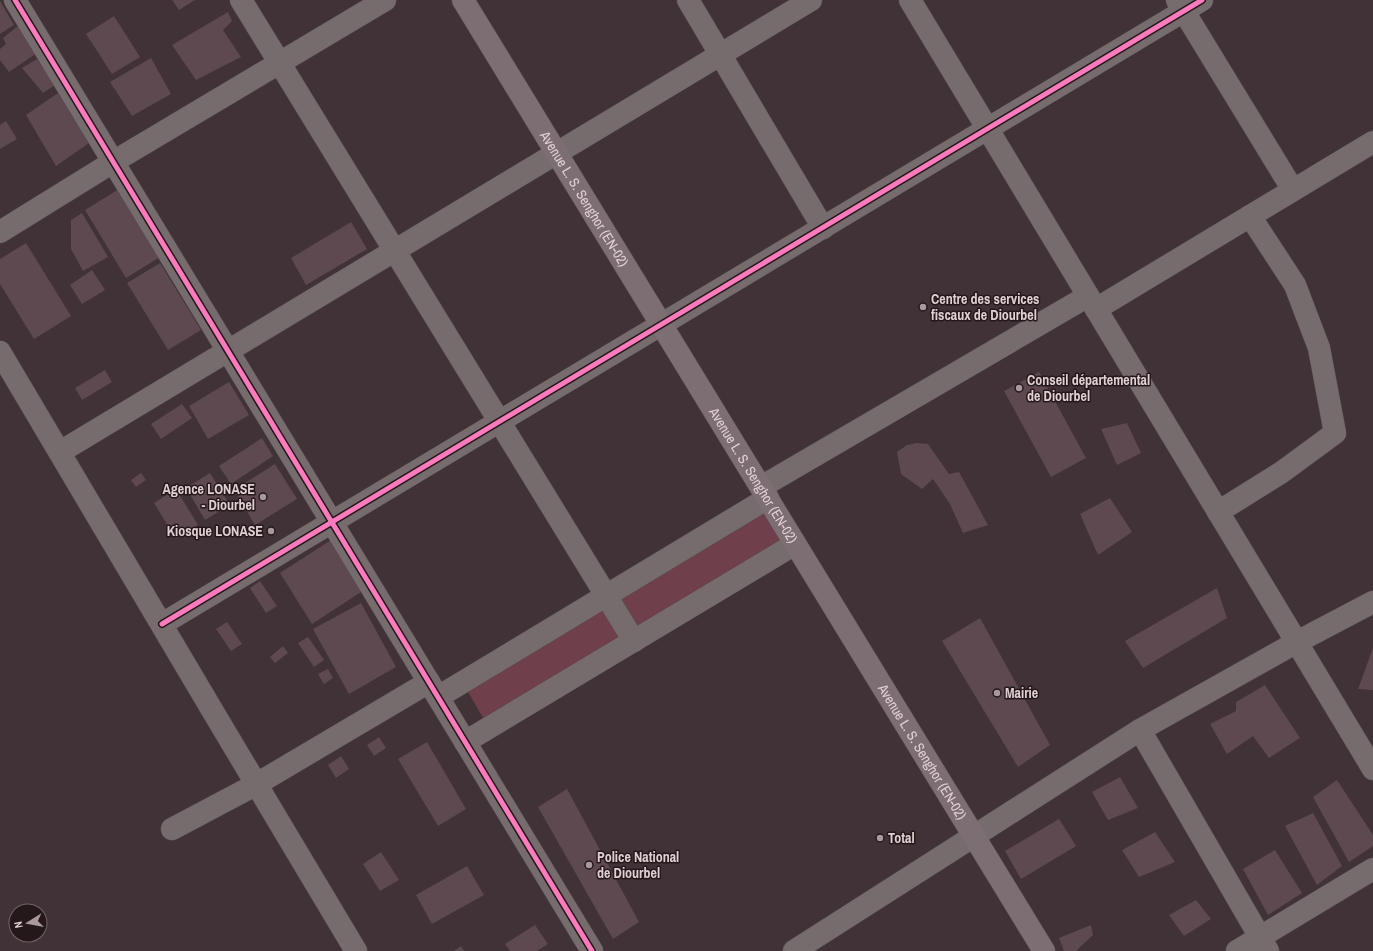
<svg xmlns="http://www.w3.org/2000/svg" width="1373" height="951" font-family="'Archivo Narrow',sans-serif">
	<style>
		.green { fill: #6f3f4b }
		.building { fill: #5d494f }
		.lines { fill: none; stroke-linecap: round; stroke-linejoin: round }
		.minor-casing { stroke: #5b4e52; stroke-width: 23 }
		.tertiary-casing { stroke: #5b4e52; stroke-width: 23 }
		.primary-casing { stroke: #5b4e52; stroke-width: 23 }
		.minor { stroke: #766c6e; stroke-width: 22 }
		.tertiary { stroke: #766c6e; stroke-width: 22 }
		.primary { stroke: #7c6e72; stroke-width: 22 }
		.cycleway-casing { stroke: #24181b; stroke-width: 8 }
		.cycleway { stroke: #fd7abc; stroke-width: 5 }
		.poi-dot { fill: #a9999c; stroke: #24181b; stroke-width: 1.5 }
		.labels { text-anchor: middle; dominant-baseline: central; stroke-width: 3; stroke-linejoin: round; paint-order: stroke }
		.street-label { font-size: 14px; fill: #e1d0d3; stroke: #24181b }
		.poi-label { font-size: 14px; font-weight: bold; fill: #e1d0d3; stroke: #24181b; text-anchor: start }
	</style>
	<rect width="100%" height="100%" fill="#403236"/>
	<!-- green -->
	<path class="green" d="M 766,512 L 782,539 L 483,718 L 467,690 Z"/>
	<!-- building -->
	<g class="building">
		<path d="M 172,0 L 195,0 L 179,10 Z"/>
		<path d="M 0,1 L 14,25 L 0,34 Z"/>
		<path d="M 228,12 L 232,21 L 223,30 L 241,57 L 196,80 L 172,45 Z"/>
		<path d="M 114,16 L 140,57 L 112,74 L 86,34 Z"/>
		<path d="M 19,25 L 37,53 L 9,72 L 0,60 L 0,49 L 6,44 L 3,38 Z"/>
		<path d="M 151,58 L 171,94 L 132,116 L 110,82 Z"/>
		<path d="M 37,59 L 55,85 L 43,93 L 22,68 Z"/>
		<path d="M 58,93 L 89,143 L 56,166 L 26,115 Z"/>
		<path d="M 6,121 L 17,139 L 0,149 L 0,125 Z"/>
		<path d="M 119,189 L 160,257 L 126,278 L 85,210 Z"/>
		<path d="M 82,213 L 108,257 L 83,271 L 71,249 L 71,220 Z"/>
		<path d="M 351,222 L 367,249 L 306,285 L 291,258 Z"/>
		<path d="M 26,243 L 71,316 L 34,339 L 0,284 L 0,259 Z"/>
		<path d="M 160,263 L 201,330 L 168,350 L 127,283 Z"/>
		<path d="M 92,270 L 105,290 L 82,304 L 70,285 Z"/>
		<path d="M 105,370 L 112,382 L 82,400 L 75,388 Z"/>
		<path d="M 1039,372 L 1086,458 L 1051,477 L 1004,391 Z"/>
		<path d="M 229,382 L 249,415 L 208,439 L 189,406 Z"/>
		<path d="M 182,404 L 192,418 L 161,439 L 151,424 Z"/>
		<path d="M 1127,423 L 1141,453 L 1117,465 L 1101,429 Z"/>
		<path d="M 262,438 L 273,456 L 231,484 L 219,466 Z"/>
		<path d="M 917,443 L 928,444 L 949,474 L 959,472 L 988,525 L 963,533 L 950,504 L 933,479 L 922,489 L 901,474 L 897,452 L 907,445 Z"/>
		<path d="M 275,464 L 297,499 L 255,525 L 234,490 Z"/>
		<path d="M 141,473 L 146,480 L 136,487 L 131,480 Z"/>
		<path d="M 210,473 L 230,505 L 205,520 L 186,488 Z"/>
		<path d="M 176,489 L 198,525 L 176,539 L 154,503 Z"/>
		<path d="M 1110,498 L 1132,532 L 1098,555 L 1080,514 Z"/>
		<path d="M 331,540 L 364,590 L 312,624 L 280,573 Z"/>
		<path d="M 260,581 L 277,606 L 266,613 L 250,588 Z"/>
		<path d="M 1217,588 L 1227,618 L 1143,668 L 1125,641 Z"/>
		<path d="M 361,603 L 396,667 L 349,694 L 313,629 Z"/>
		<path d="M 980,618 L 1050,745 L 1018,767 L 942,641 Z"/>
		<path d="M 227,622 L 242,644 L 231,651 L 216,629 Z"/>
		<path d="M 308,637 L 324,660 L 314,667 L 298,643 Z"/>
		<path d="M 283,646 L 288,653 L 275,663 L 270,657 Z"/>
		<path d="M 1373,648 L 1373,690 L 1358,689 Z"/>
		<path d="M 328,669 L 333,678 L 324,684 L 318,674 Z"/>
		<path d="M 1265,685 L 1300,738 L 1269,758 L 1253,736 L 1227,754 L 1210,724 L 1236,711 L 1236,702 Z"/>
		<path d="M 379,737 L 386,748 L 374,756 L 367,745 Z"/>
		<path d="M 427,742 L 466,809 L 438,826 L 398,759 Z"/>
		<path d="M 341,756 L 349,769 L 336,778 L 328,765 Z"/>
		<path d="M 1120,777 L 1138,808 L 1108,820 L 1092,792 Z"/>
		<path d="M 1337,780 L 1373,835 L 1373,846 L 1349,862 L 1313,797 Z"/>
		<path d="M 567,789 L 639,922 L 613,939 L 538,807 Z"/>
		<path d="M 1313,813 L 1342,866 L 1317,885 L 1285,826 Z"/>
		<path d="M 1059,819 L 1076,846 L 1021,879 L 1005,851 Z"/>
		<path d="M 1155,832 L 1175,862 L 1139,877 L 1122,850 Z"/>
		<path d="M 1275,850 L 1302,893 L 1268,915 L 1243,869 Z"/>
		<path d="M 381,852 L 399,880 L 380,891 L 363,864 Z"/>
		<path d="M 467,866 L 484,895 L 432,924 L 416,895 Z"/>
		<path d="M 1196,900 L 1211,919 L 1184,936 L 1169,915 Z"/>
		<path d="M 535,925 L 548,944 L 537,951 L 510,951 L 505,944 Z"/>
		<path d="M 1091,925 L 1093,935 L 1076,951 L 1064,951 L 1059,938 Z"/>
		<path d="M 461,946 L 464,951 L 454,951 Z"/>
	</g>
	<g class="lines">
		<!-- minor casing -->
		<g class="minor-casing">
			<g id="minor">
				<path d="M 241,0 L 634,641"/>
				<path d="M 688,0 L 823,228"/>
				<path d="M 1177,0 L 1293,190"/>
				<path d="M 0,232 L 113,162 L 385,0"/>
				<path d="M 1096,309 L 1373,142"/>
				<path d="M 0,352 C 119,552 236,752 356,951"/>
				<path d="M 60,452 L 811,0"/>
				<path d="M 761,487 L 1088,296"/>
				<path d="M 1218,512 L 1282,472 L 1335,433 L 1319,348 L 1295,285 L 1250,216"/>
				<path d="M 162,624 L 1202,0"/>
				<path d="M 438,697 L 768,498"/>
				<path d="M 1140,730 L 1268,951"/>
				<path d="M 465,742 L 795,544"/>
				<path d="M 172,829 L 255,785 L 429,682"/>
				<path d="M 794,951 L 1140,730 L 1297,642 L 1373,602"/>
				<path d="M 1237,951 L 1373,869"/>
			</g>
		</g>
		<!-- tertiary casing -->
		<g class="tertiary-casing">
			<g id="tertiary">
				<path d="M 15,0 L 592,951"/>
				<path d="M 910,0 L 1373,769"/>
			</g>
		</g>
		<!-- primary casing -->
		<g class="primary-casing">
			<g id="primary">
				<path id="s1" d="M 463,0 L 1044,951"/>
			</g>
		</g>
		<!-- minor -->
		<use href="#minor" class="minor"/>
		<!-- tertiary -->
		<use href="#tertiary" class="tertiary"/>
		<!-- primary -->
		<use href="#primary" class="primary"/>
		<!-- cycleway casing -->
		<g class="cycleway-casing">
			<g id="cycleway">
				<path d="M 15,0 L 592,951"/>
				<path d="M 162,624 L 1202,0"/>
			</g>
		</g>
		<!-- cycleway -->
		<use href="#cycleway" class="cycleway"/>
	</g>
	<!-- markers -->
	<g class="poi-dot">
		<circle cx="923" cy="307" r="4"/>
		<circle cx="1019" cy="388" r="4"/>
		<circle cx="263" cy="497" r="4"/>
		<circle cx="271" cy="531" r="4"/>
		<circle cx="997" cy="693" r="4"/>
		<circle cx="880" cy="838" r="4"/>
		<circle cx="589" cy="865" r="4"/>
	</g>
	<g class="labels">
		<!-- street labels -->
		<g class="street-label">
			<text stroke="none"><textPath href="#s1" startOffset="233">Avenue L. S. Senghor (EN-02)</textPath></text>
			<text stroke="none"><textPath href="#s1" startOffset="557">Avenue L. S. Senghor (EN-02)</textPath></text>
			<text stroke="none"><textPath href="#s1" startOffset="881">Avenue L. S. Senghor (EN-02)</textPath></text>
		</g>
		<!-- poi labels -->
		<g class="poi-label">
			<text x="931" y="299">Centre des services<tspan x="931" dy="16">fiscaux de Diourbel</tspan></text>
			<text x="1027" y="380">Conseil départemental<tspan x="1027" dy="16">de Diourbel</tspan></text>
			<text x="255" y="489" text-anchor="end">Agence LONASE<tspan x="255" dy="16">- Diourbel</tspan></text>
			<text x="263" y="531" text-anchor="end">Kiosque LONASE</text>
			<text x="1005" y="693">Mairie</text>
			<text x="888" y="838">Total</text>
			<text x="597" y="857">Police National<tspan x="597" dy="16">de Diourbel</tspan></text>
		</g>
	</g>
	<!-- north arrow -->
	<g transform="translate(28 923) rotate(259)"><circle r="19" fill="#24181b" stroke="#706265"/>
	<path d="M0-3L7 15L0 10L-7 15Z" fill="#a9999c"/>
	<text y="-6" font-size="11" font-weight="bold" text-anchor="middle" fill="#e1d0d3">N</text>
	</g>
</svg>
